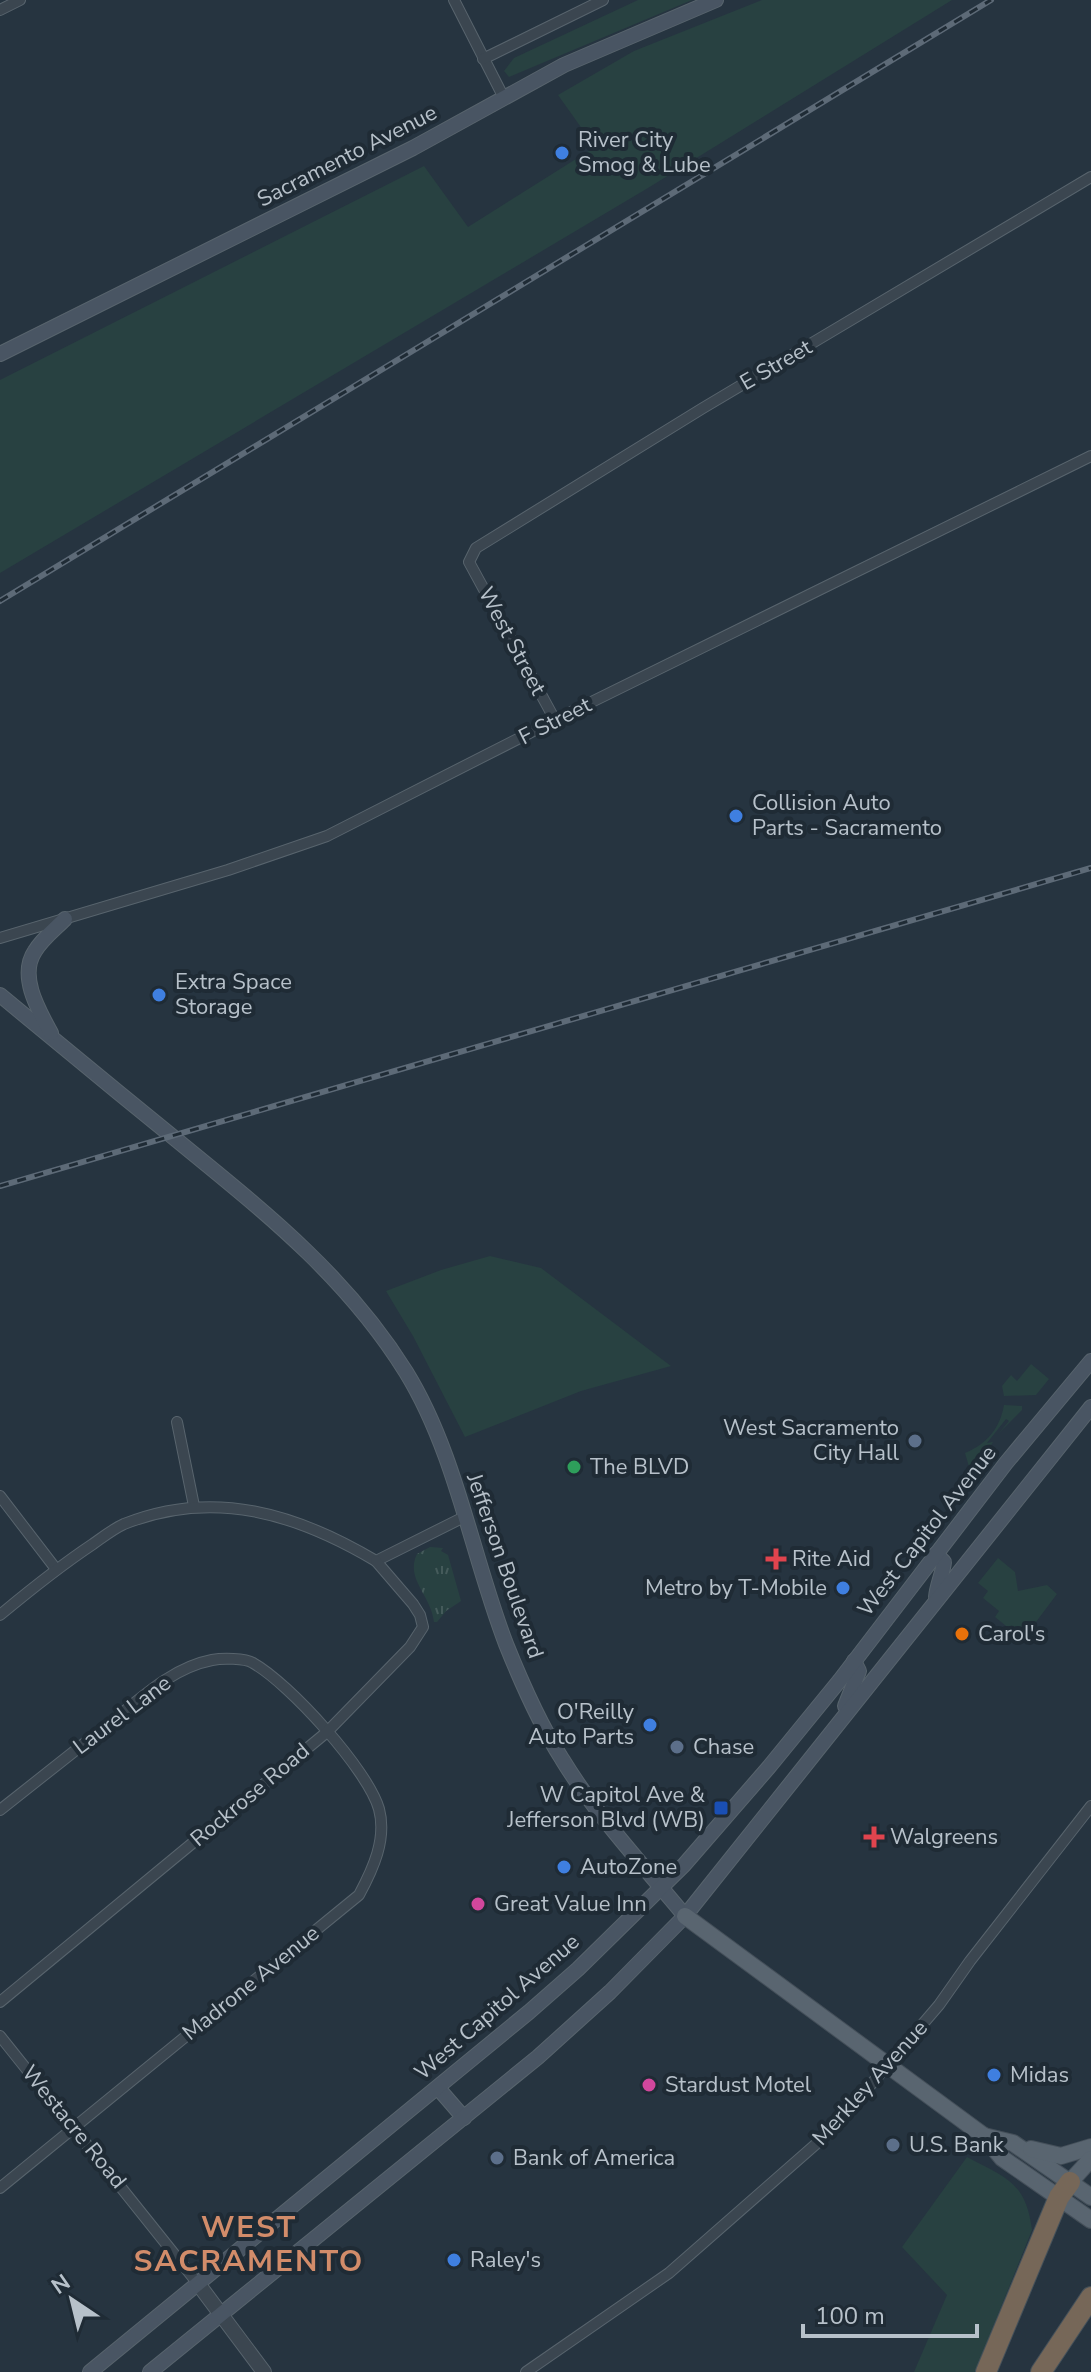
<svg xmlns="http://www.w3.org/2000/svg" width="1091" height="2372" font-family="'Nunito Sans',sans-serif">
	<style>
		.green { fill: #284141 }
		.park { fill: url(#park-tufts) }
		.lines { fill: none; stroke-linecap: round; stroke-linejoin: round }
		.minor-casing { stroke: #58646d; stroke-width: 12 }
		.tertiary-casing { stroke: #58646d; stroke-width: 16 }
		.secondary-casing { stroke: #58646d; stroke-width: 16 }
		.primary-casing { stroke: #444f59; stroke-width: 18 }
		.motorway-casing { stroke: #45515a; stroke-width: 22 }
		.minor { stroke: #3b4650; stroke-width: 10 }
		.tertiary { stroke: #3b4650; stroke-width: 14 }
		.secondary { stroke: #495563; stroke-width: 14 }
		.primary { stroke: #596570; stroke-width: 16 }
		.motorway { stroke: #766758; stroke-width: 20 }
		.rail-casing { stroke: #5d6a77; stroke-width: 6 }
		.rail { stroke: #1f2b35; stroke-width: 3; stroke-dasharray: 9; stroke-linecap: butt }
		.shop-dot { fill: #3f7fe0; stroke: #1f2b35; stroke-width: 3 }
		.service-dot { fill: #5c6f8a; stroke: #1f2b35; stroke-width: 3 }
		.leisure-dot { fill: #2e9e5b; stroke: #1f2b35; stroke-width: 3 }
		.health-dot { fill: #e0444e; stroke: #1f2b35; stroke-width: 3 }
		.food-dot { fill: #e8710a; stroke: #1f2b35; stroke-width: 3 }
		.transit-dot { fill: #1a4fb4; stroke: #1f2b35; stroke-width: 3 }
		.hotel-dot { fill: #d1479c; stroke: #1f2b35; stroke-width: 3 }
		.labels { text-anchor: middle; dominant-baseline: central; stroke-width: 8; stroke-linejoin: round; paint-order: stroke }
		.poi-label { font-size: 22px; fill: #b7c1ca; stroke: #1f2b35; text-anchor: start }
		.street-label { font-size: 22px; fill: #b7c1ca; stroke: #1f2b35 }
		.district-label { font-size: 30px; font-weight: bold; letter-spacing: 2px; fill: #d28c6a; stroke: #1f2b35 }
	</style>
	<defs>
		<pattern id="park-tufts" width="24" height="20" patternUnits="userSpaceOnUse" patternTransform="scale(2)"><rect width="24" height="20" fill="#284141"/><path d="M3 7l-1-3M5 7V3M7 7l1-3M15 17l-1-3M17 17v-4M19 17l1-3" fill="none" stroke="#455b5b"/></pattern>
	</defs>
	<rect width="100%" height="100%" fill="#263440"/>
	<!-- green -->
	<g class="green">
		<path d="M 638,0 L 692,0 L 509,77 L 504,71 L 514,58 Z"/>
		<path d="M 762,0 L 952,0 L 648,188 L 0,573 L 0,380 L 424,166 L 468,227 L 595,147 L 558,95 L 634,51 Z"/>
		<path d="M 490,1256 L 541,1268 L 671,1366 L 581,1391 L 465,1437 L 413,1336 L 386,1291 L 441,1270 Z"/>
		<path d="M 1031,1364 L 1049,1379 L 1036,1395 L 1004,1396 L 1002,1386 L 1011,1375 L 1017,1381 Z"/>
		<path d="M 1004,1405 L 1022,1406 L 1022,1410 L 999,1433 L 1009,1421 L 1006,1419 L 987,1443 L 993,1442 L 974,1472 L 970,1470 L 965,1453 C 987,1444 1000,1428 1004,1405 Z"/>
		<path d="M 998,1558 L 1015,1572 L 1018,1591 L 1047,1585 L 1057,1594 L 1033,1626 L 1040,1632 L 1035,1638 L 1027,1632 L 1022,1639 L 995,1617 L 999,1611 L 983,1598 L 988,1591 L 978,1583 Z"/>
		<path d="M 967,2157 C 1006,2178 1026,2182 1032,2230 L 975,2372 L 914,2372 L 947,2295 L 902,2247 Z"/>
	</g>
	<!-- park -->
	<path class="park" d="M 430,1547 L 443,1548 L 441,1551 L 448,1555 L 461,1601 L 446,1611 L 437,1622 L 434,1622 C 431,1595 405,1579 417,1554 Z"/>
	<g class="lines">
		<!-- minor casing -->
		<g class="minor-casing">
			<g id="minor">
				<path d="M 454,0 L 504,98"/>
				<path d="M 0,10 L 20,0"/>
				<path d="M 483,59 L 603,0"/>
				<path d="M 555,720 L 469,562 L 476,548 L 703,408 L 1091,177"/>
				<path d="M 0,938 L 228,870 L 327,836 L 555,720 L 1091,456"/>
				<path d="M 177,1422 L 194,1506"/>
				<path d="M 0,1496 L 56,1569"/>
				<path d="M 0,1615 C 30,1590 60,1566 93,1544 C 103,1537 113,1529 124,1524 C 214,1488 297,1514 376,1561 L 464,1517"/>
				<path d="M 0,1810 C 35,1782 70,1755 105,1727 C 137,1702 170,1668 212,1660 C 222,1658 245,1658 253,1663 C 289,1683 368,1770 379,1809 C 387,1839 373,1869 359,1895 L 0,2188"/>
				<path d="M 0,2002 L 327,1732 L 410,1647 L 423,1627 L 420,1615 L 413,1604 L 376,1561"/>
				<path d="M 0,2036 L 199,2285"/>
				<path d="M 526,2372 L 669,2273 L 832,2130 L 939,2005 L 970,1961 L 1091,1806"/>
			</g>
		</g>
		<!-- tertiary casing -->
		<g class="tertiary-casing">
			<path id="tertiary" d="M 199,2285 L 264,2372"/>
		</g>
		<!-- secondary casing -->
		<g class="secondary-casing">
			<g id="secondary">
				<path d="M 0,354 L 413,148 L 564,65 L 716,0"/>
				<path d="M 0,995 C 57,1042 115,1090 173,1137 C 261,1209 345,1274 406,1372 C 456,1453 472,1556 506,1644 C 522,1684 539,1723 562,1759 C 596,1815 643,1865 685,1916"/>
				<path d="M 51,1033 C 39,1011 18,976 35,951 C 42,939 55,929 65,919"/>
				<path d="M 936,1554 L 944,1562 C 943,1573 937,1585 936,1597"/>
				<path d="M 845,1706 L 859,1671 L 854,1661"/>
				<path d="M 438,2088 L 464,2118"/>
				<path d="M 90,2372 L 529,2012 L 578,1969 L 684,1865 L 769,1767 L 840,1680 L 1006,1463 L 1091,1361"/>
				<path d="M 150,2372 L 538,2057 L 610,1992 L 685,1916 L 1091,1407"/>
			</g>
		</g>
		<!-- primary casing -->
		<g class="primary-casing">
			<g id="primary">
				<path d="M 685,1916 L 984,2136 L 1002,2158 L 1091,2220"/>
				<path d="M 984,2136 L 1013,2143 L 1091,2197"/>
				<path d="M 1031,2149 L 1061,2156 L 1091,2147"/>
				<path d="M 1070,2182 L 1091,2159"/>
			</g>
		</g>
		<!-- motorway casing -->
		<g class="motorway-casing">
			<g id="motorway">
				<path d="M 986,2372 L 1059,2197 L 1070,2182"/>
				<path d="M 1041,2372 L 1091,2297"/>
			</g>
		</g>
		<!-- minor -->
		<use href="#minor" class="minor"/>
		<!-- tertiary -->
		<use href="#tertiary" class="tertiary"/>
		<!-- secondary -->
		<use href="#secondary" class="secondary"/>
		<!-- primary -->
		<use href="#primary" class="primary"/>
		<!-- motorway -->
		<use href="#motorway" class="motorway"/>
		<!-- rail casing -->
		<g class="rail-casing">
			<g id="rail">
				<path d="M 0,601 L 991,0"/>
				<path d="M 0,1186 L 1091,868"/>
			</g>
		</g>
		<!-- rail -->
		<use href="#rail" class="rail"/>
	</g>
	<!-- markers -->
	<g class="shop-dot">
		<circle cx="562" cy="153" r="8"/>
		<circle cx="736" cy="816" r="8"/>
		<circle cx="159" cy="995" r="8"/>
		<circle cx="843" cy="1588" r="8"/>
		<circle cx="650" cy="1725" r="8"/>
		<circle cx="564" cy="1867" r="8"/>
		<circle cx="994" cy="2075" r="8"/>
		<circle cx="454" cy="2260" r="8"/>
	</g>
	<g class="service-dot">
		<circle cx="915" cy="1441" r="8"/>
		<circle cx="677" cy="1747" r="8"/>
		<circle cx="893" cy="2145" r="8"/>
		<circle cx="497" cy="2158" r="8"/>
	</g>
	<circle class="leisure-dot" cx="574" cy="1467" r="8"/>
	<g class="health-dot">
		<path d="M772 1547h8v8h8v8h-8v8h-8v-8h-8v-8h8z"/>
		<path d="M870 1825h8v8h8v8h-8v8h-8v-8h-8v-8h8z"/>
	</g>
	<circle class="food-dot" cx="962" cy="1634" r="8"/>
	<rect class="transit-dot" x="713" y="1800" width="16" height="16" rx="4"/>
	<g class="hotel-dot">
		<circle cx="478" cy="1904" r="8"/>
		<circle cx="649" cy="2085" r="8"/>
	</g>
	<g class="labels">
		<!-- poi labels -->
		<g class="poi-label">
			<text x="578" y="140">River City<tspan x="578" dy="25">Smog &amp; Lube</tspan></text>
			<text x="752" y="803">Collision Auto<tspan x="752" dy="25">Parts - Sacramento</tspan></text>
			<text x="175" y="982">Extra Space<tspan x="175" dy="25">Storage</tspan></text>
			<text x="899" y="1428" text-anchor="end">West Sacramento<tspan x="899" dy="25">City Hall</tspan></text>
			<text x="590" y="1467">The BLVD</text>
			<text x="792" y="1559">Rite Aid</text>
			<text x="827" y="1588" text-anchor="end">Metro by T-Mobile</text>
			<text x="978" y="1634">Carol's</text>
			<text x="634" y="1712" text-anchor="end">O'Reilly<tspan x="634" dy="25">Auto Parts</tspan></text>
			<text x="693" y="1747">Chase</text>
			<text x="705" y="1795" text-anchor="end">W Capitol Ave &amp;<tspan x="705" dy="25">Jefferson Blvd (WB)</tspan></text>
			<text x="890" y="1837">Walgreens</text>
			<text x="580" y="1867">AutoZone</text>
			<text x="494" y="1904">Great Value Inn</text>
			<text x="1010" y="2075">Midas</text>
			<text x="665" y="2085">Stardust Motel</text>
			<text x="909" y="2145">U.S. Bank</text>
			<text x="513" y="2158">Bank of America</text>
			<text x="470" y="2260">Raley's</text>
		</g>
		<!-- street labels -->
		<g class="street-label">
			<text transform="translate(347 156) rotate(-27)">Sacramento Avenue</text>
			<text transform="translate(776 365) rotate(-30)">E Street</text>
			<text transform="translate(512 641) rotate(62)">West Street</text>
			<text transform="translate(555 721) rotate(-27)">F Street</text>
			<text transform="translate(927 1531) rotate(-52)">West Capitol Avenue</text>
			<text transform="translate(505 1566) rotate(71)">Jefferson Boulevard</text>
			<text transform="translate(122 1715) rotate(-37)">Laurel Lane</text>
			<text transform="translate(250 1795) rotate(-40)">Rockrose Road</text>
			<text transform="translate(251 1983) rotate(-39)">Madrone Avenue</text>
			<text transform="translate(497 2007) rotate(-41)">West Capitol Avenue</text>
			<text transform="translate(870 2083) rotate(-48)">Merkley Avenue</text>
			<text transform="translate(74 2127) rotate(51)">Westacre Road</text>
		</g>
		<!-- district labels -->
		<g class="district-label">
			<text x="249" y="2227">WEST<tspan x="249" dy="34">SACRAMENTO</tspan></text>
		</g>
	</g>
	<!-- north arrow -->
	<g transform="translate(72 2300) rotate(325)" stroke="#1f2b35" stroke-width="6" paint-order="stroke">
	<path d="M0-6L14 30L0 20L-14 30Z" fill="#b7c1ca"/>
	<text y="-12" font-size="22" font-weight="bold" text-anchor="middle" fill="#b7c1ca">N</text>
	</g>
	<!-- scale -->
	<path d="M803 2324v12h174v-12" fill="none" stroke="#b7c1ca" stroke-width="4"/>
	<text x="815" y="2324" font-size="24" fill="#b7c1ca" stroke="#1f2b35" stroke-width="6" paint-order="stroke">100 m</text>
</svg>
